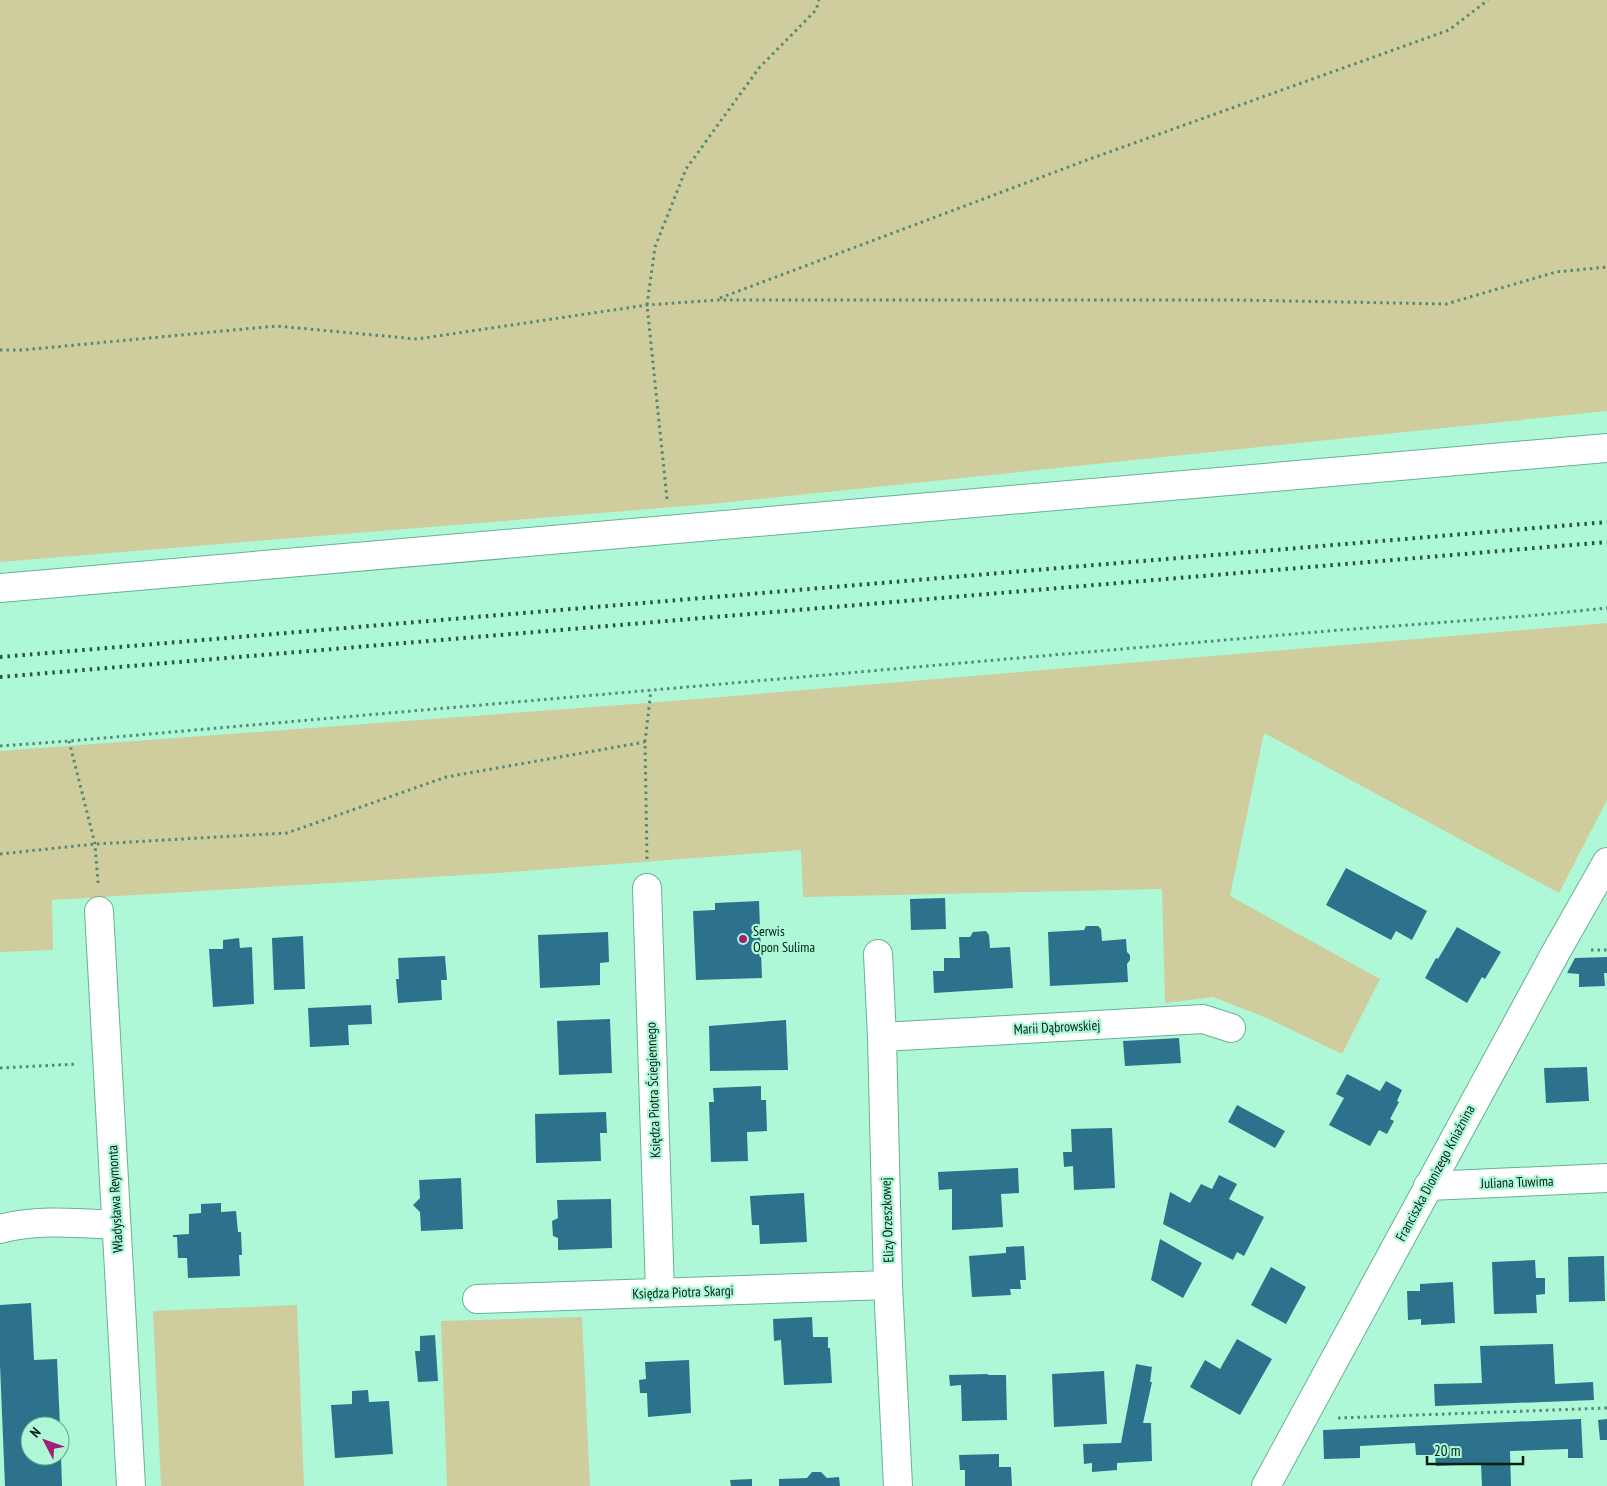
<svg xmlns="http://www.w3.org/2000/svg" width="1607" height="1486" font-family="'PT Sans Narrow',sans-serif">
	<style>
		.green { fill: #cfcd9d }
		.building { fill: #2c728c }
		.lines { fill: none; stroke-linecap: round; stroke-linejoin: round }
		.minor-casing { stroke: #69b193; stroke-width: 30 }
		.path { stroke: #568974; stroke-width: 3; stroke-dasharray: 2.5 4; stroke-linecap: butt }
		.minor { stroke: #fff; stroke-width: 28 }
		.rail { stroke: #2b5444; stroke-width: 4; stroke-dasharray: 2.5 5; stroke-linecap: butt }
		.poi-dot { fill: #9f2074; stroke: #aef8d8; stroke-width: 2 }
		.labels { text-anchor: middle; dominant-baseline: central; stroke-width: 4.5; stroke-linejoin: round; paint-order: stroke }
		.poi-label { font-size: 14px; fill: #001e13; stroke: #aef8d8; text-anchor: start }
		.street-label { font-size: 14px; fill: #001e13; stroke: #aef8d8 }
	</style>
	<rect width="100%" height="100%" fill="#aef8d8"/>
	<!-- green -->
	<g class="green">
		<path d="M 0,0 L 1607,0 L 1607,411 L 711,504 L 0,562 Z"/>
		<path d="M 1607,623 L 1607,800 L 1559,893 L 1264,733 L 1230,896 L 1380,979 L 1342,1054 L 1269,1019 L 1213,997 L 1165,1003 L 1162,889 L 803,897 L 801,850 L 498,873 L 52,900 L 53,950 L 0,952 L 0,751 L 661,702 Z"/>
		<path d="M 297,1305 L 304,1486 L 161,1486 L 153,1311 Z"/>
		<path d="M 582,1317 L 590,1486 L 447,1486 L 441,1321 Z"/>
	</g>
	<!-- building -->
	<g class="building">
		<path d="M 1346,868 L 1427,911 L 1412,940 L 1396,931 L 1391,940 L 1326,905 Z"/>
		<path d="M 945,898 L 946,929 L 911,930 L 910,899 Z"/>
		<path d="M 759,901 L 762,978 L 696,980 L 693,911 L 715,910 L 715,903 Z"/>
		<path d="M 1086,926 L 1098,926 L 1101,929 L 1102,941 L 1126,939 L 1127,952 L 1130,955 L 1130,960 L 1127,964 L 1128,982 L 1050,986 L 1048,932 L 1084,930 Z"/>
		<path d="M 1457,927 L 1501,952 L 1485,979 L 1482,977 L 1467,1003 L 1425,978 L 1436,958 L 1438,959 Z"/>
		<path d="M 986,931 L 989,935 L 990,948 L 1010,947 L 1013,988 L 934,993 L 933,971 L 944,971 L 944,958 L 960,958 L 959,937 L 970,937 L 973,932 Z"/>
		<path d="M 608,932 L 609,962 L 600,963 L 600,985 L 540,988 L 538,935 Z"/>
		<path d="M 303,936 L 305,989 L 274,990 L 272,938 Z"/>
		<path d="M 239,938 L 240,948 L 252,947 L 254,1004 L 213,1007 L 209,949 L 223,949 L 223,940 Z"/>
		<path d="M 445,956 L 447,980 L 441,980 L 442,1000 L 398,1003 L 396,979 L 399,979 L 398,958 Z"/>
		<path d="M 1607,957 L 1607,973 L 1604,973 L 1605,986 L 1579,987 L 1579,974 L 1567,973 L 1575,958 Z"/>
		<path d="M 371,1005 L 372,1024 L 348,1025 L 349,1045 L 310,1047 L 308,1008 Z"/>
		<path d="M 610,1019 L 612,1073 L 559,1075 L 557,1021 Z"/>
		<path d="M 786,1020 L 788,1070 L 710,1071 L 709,1026 Z"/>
		<path d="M 1179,1038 L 1181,1063 L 1125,1066 L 1123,1041 Z"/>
		<path d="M 1587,1067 L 1589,1101 L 1546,1103 L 1544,1068 Z"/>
		<path d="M 1347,1074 L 1380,1091 L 1386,1081 L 1402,1090 L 1397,1101 L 1399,1102 L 1390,1119 L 1394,1121 L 1387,1134 L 1379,1130 L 1370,1146 L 1329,1125 L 1344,1098 L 1336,1094 Z"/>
		<path d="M 761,1086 L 761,1100 L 766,1100 L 767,1131 L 747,1132 L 748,1161 L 711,1162 L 709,1102 L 714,1102 L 713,1088 Z"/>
		<path d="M 1237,1105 L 1285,1131 L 1275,1148 L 1228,1122 Z"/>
		<path d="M 606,1112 L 607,1133 L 600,1133 L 601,1161 L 536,1163 L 535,1114 Z"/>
		<path d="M 1112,1128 L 1115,1188 L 1074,1190 L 1073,1166 L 1064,1167 L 1063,1152 L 1072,1152 L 1071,1129 Z"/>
		<path d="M 1018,1168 L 1019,1193 L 1001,1194 L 1003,1227 L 952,1230 L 952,1189 L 939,1190 L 938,1172 Z"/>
		<path d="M 1219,1175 L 1237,1184 L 1229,1199 L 1264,1217 L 1244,1256 L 1237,1252 L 1233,1260 L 1163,1224 L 1170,1192 L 1190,1203 L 1201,1184 L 1212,1189 Z"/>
		<path d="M 461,1178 L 463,1229 L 421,1231 L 420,1212 L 413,1205 L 420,1198 L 419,1180 Z"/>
		<path d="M 804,1193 L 807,1242 L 760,1244 L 759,1225 L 752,1225 L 750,1196 Z"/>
		<path d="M 611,1199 L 612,1248 L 558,1250 L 558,1238 L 553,1236 L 552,1221 L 558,1218 L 557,1200 Z"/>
		<path d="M 221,1203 L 221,1212 L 236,1211 L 238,1232 L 241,1232 L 242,1255 L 239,1255 L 240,1276 L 188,1278 L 187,1258 L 178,1258 L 177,1237 L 173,1237 L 173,1235 L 189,1234 L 189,1214 L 201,1213 L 201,1204 Z"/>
		<path d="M 1160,1239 L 1202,1263 L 1183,1298 L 1151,1280 Z"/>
		<path d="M 1024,1246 L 1026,1280 L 1020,1280 L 1021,1289 L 1010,1289 L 1011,1295 L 972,1297 L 969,1256 L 1006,1253 L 1006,1247 Z"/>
		<path d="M 1604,1256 L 1605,1301 L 1569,1302 L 1568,1257 Z"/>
		<path d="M 1535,1260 L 1536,1278 L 1545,1278 L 1545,1294 L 1536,1295 L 1537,1313 L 1494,1314 L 1492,1262 Z"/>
		<path d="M 1271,1267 L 1306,1287 L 1286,1324 L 1251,1305 Z"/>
		<path d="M 1453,1282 L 1455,1323 L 1421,1325 L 1421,1319 L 1408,1320 L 1407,1291 L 1420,1291 L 1420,1284 Z"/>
		<path d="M 31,1303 L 34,1360 L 57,1359 L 60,1426 L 30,1426 L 30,1456 L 61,1456 L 62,1486 L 5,1486 L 0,1365 L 0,1305 Z"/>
		<path d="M 812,1317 L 813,1337 L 828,1337 L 828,1348 L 830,1348 L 832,1383 L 784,1385 L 781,1340 L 774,1341 L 773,1319 Z"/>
		<path d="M 435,1335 L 438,1381 L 418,1382 L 415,1351 L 420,1351 L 420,1336 Z"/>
		<path d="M 1237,1339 L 1272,1359 L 1240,1415 L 1190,1387 L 1205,1360 L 1220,1369 Z"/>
		<path d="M 1553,1344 L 1555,1384 L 1593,1382 L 1594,1400 L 1435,1406 L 1434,1384 L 1482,1383 L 1480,1346 Z"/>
		<path d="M 689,1360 L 691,1413 L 648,1417 L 647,1393 L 640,1393 L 639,1380 L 646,1379 L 645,1362 Z"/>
		<path d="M 1136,1364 L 1152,1367 L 1150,1382 L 1152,1382 L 1143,1423 L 1151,1423 L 1152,1461 L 1117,1463 L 1117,1470 L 1092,1472 L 1092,1463 L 1084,1464 L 1083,1444 L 1121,1443 Z"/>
		<path d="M 1104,1371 L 1107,1424 L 1054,1427 L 1052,1374 Z"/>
		<path d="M 988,1374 L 988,1375 L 1006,1375 L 1007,1420 L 962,1421 L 961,1385 L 950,1386 L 949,1375 Z"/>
		<path d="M 368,1390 L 369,1402 L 389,1401 L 393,1454 L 335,1458 L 331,1405 L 352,1404 L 352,1391 Z"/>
		<path d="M 1581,1419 L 1583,1458 L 1568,1458 L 1568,1449 L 1510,1451 L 1511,1486 L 1482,1486 L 1481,1464 L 1436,1466 L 1435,1455 L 1416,1455 L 1415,1443 L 1360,1446 L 1360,1458 L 1324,1459 L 1323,1430 Z"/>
		<path d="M 1607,1419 L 1607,1440 L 1600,1440 L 1598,1420 Z"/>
		<path d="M 999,1454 L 999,1467 L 1011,1467 L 1012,1486 L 965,1486 L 965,1470 L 960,1470 L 959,1455 Z"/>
		<path d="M 812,1472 L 821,1472 L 827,1478 L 839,1477 L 840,1486 L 779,1486 L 779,1479 L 807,1478 Z"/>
		<path d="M 752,1479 L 752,1486 L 731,1486 L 730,1480 Z"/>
	</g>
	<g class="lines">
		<!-- minor casing -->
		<g class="minor-casing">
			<g id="minor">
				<path d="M 0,588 L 1607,448"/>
				<path d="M 647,888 L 660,1293"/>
				<path d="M 99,911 L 131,1486"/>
				<path d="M 878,954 L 882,1037 L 888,1285 L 898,1486"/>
				<path d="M 882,1037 L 1203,1019 L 1231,1028"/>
				<path d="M 1428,1186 L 1607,1178"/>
				<path d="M 0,1229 C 37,1219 78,1223 116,1225"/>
				<path d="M 477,1299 L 888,1285"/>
				<path d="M 1266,1486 L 1556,952 L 1607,862"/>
			</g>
		</g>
		<!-- path -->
		<g class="path">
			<path d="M 720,298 L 1087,160 L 1449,30 L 1488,0"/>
			<path d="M 0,350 L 23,350 L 276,326 L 417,339 L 647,305 L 717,300 L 1237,300 L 1446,304 L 1556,272 L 1607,267"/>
			<path d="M 667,499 L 647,305 L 655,247 L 686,169 L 759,68 L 816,10 L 819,0"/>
			<path d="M 69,741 L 95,844 L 98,883"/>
			<path d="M 0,746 L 69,741 L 1328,631 L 1527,616 L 1607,608"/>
			<path d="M 0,854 L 95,844 L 287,833 L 446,777 L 645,742"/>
			<path d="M 647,859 L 645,742 L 651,690"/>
			<path d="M 1591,950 L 1607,950"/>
			<path d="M 0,1068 L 77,1064"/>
			<path d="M 1338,1418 L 1607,1408"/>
		</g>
		<!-- minor -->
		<use href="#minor" class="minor"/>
		<!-- rail -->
		<g class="rail">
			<path d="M 0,657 L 1607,522"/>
			<path d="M 0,677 L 1607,542"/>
		</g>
	</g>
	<!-- markers -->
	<circle class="poi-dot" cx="743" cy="939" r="5"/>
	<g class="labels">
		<!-- poi labels -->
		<g class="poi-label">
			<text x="753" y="931">Serwis<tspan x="753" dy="16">Opon Sulima</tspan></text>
		</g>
		<!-- street labels -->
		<g class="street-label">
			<text transform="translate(1057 1027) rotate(-3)">Marii Dąbrowskiej</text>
			<text transform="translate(653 1090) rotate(-92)">Księdza Piotra Ściegiennego</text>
			<text transform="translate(1435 1173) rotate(-62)">Franciszka Dionizego Kniaźnina</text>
			<text transform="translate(1517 1182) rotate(-2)">Juliana Tuwima</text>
			<text transform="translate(115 1199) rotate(-93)">Władysława Reymonta</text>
			<text transform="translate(887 1220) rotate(-92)">Elizy Orzeszkowej</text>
			<text transform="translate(683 1292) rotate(-2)">Księdza Piotra Skargi</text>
		</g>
	</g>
	<!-- north arrow -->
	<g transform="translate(45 1441) rotate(311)"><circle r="24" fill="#aef8d8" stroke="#68a189"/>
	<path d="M0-4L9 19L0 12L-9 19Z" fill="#9f2074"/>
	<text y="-8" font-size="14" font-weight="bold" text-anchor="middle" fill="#001e13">N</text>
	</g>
	<!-- scale -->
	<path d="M1427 1456v8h96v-8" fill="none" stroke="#001e13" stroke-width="2.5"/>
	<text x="1434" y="1456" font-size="15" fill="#001e13" stroke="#aef8d8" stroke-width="4" paint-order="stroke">20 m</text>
</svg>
